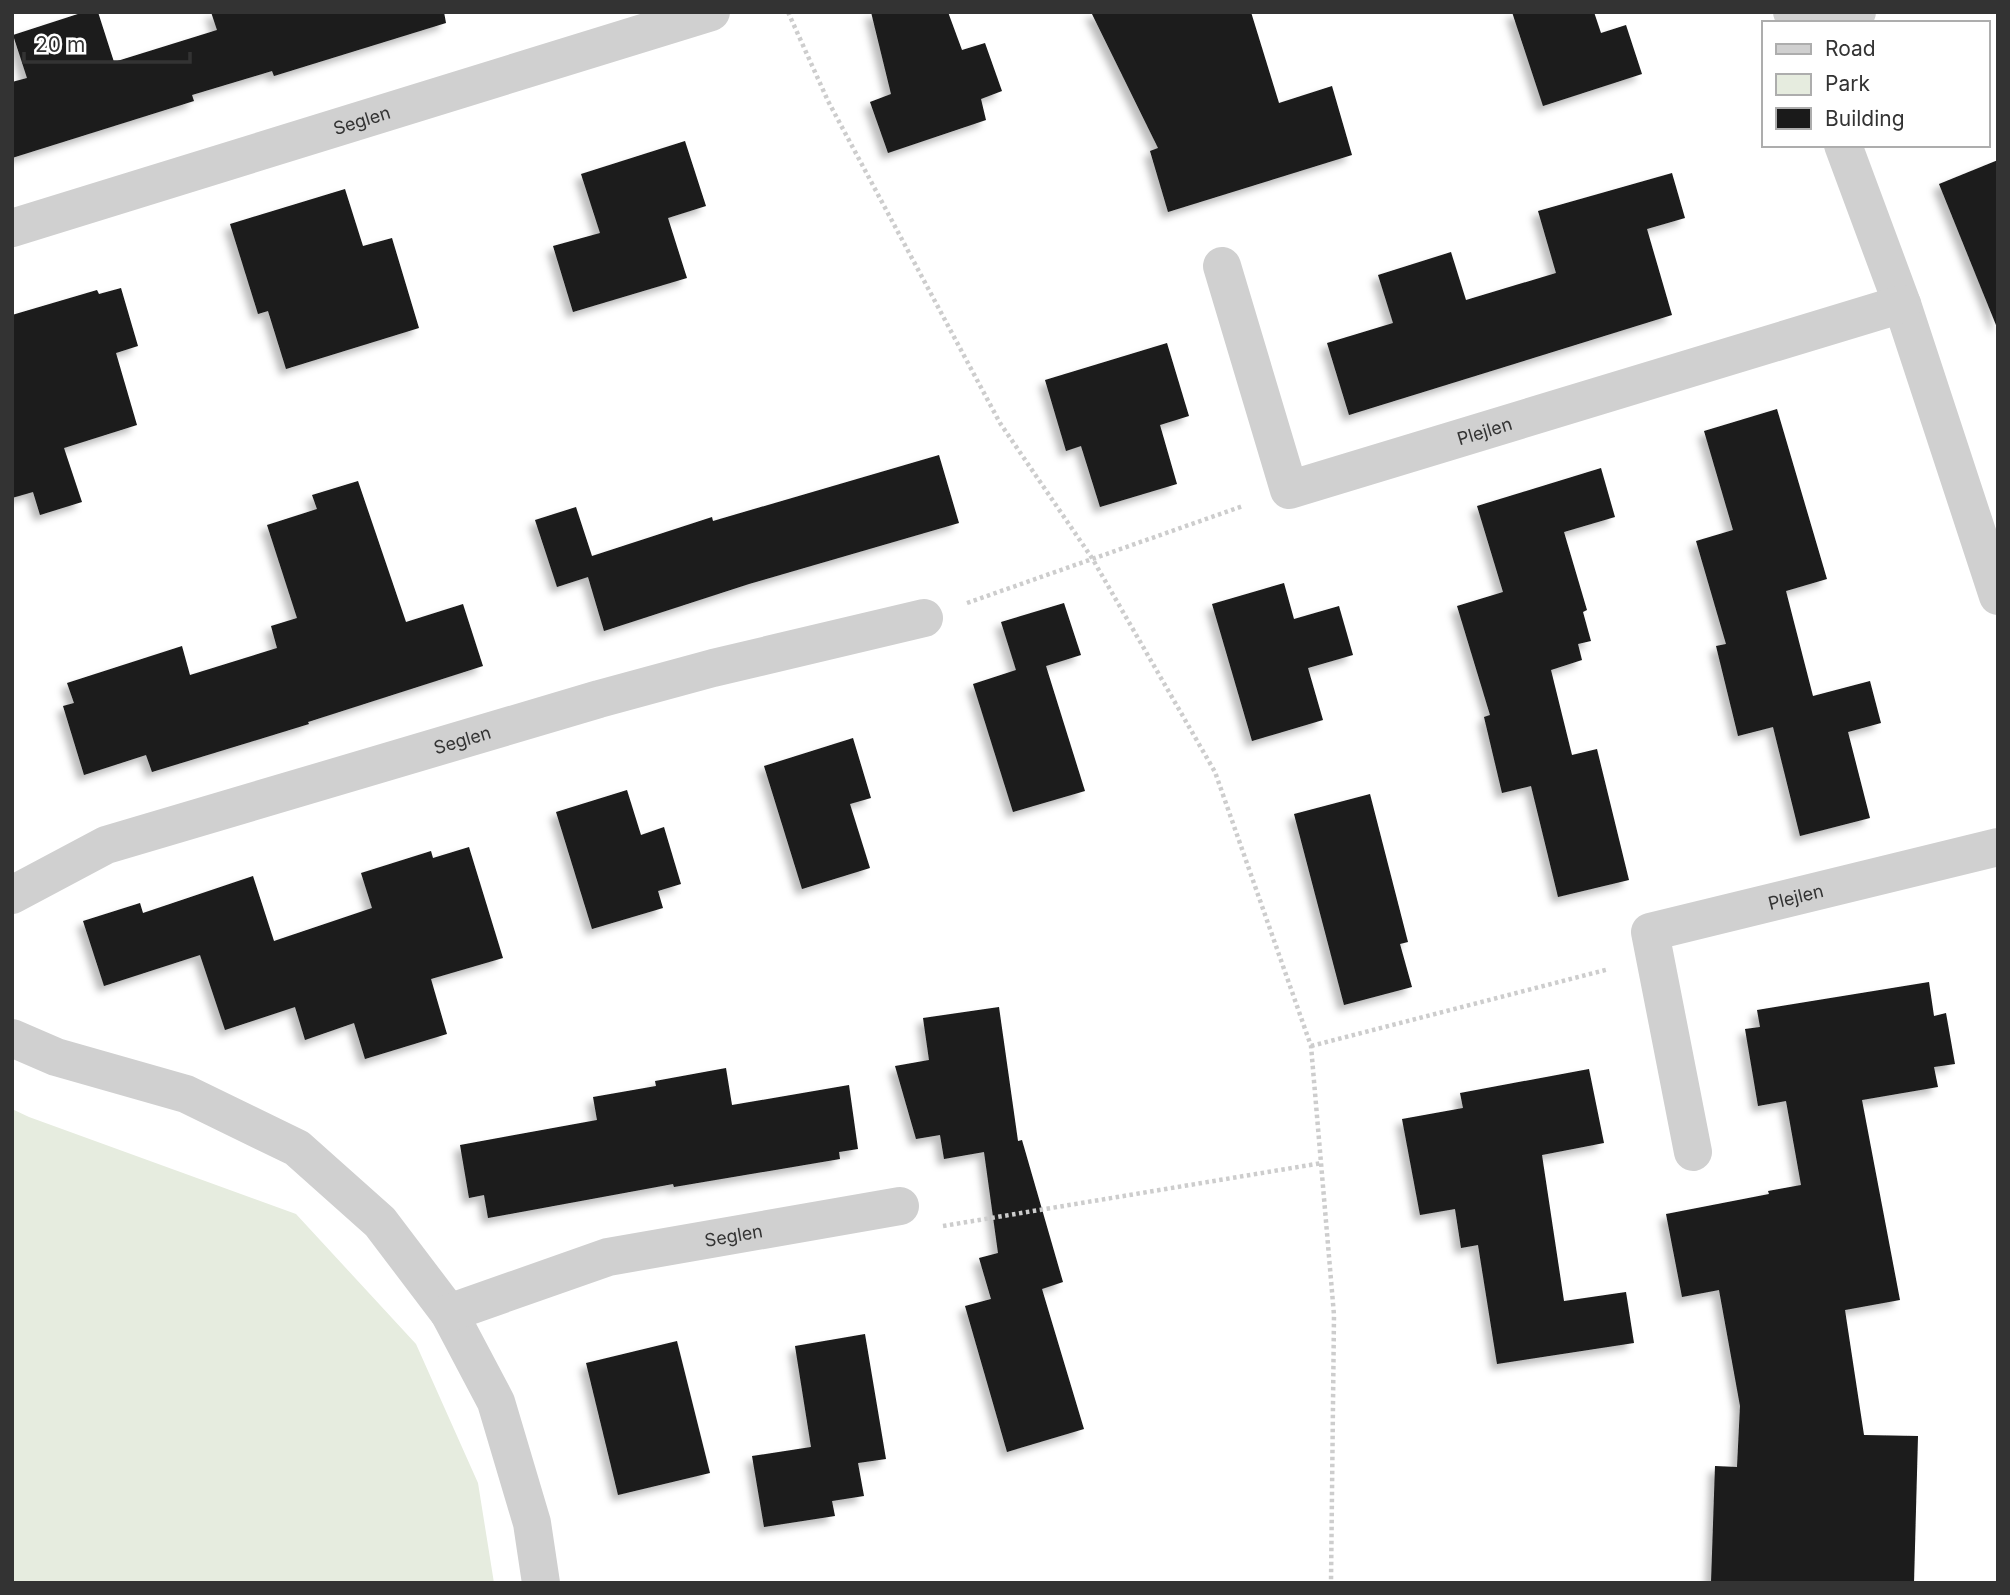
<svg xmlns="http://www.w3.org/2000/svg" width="2010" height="1595" font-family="Inter,sans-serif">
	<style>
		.green { fill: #e6ecdf }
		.building { fill: #1a1a1a; filter: url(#shadow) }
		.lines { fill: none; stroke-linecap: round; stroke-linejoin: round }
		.path { stroke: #cdcdcd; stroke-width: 4.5; stroke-dasharray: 3.5 3.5; stroke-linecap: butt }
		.street { stroke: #d0d0d0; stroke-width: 38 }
		.labels { text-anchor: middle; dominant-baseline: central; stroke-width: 7; stroke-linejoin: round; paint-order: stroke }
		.street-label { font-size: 18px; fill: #333; stroke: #fff }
	</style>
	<defs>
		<filter id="shadow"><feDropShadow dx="-6" dy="6" stdDeviation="3.5" flood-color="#0004"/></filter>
	</defs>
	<rect width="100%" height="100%" fill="#fff"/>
	<!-- green -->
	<path class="green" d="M 12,1109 L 29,1117 L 296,1214 L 416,1344 L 478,1483 L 494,1583 L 12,1583 Z"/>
	<!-- building -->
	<g class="building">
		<path d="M 84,12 L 98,12 L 114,62 L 217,30 L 211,12 L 444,12 L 446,23 L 274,76 L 272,71 L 192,95 L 194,101 L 12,158 L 12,82 L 27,78 L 13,35 Z"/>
		<path d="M 871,12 L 948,12 L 962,50 L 985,43 L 1002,91 L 981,99 L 986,120 L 888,153 L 870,102 L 891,94 Z"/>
		<path d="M 1091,12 L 1251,12 L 1279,103 L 1332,86 L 1352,155 L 1168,212 L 1150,151 L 1158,148 Z"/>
		<path d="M 1512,12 L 1594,12 L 1601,33 L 1626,25 L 1642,74 L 1543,106 Z"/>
		<path d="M 685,141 L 706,206 L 668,218 L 687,278 L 573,312 L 553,246 L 600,233 L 581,174 Z"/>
		<path d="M 1998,160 L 1998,325 L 1996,325 L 1939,184 Z"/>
		<path d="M 1672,173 L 1685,218 L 1647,229 L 1672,315 L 1349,415 L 1327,343 L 1393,323 L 1378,275 L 1451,252 L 1466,300 L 1556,273 L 1538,211 Z"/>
		<path d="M 345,189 L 363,246 L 392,238 L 419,328 L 286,369 L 268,311 L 258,314 L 230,224 Z"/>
		<path d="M 121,288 L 138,346 L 116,353 L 137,425 L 64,448 L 82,502 L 40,515 L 33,492 L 12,498 L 12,315 L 97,290 L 99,294 Z"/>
		<path d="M 1167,343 L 1189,416 L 1160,425 L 1177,484 L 1100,507 L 1081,446 L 1066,451 L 1045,380 Z"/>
		<path d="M 1777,409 L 1827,579 L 1786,591 L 1813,696 L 1870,681 L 1881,723 L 1848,732 L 1870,818 L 1800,836 L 1773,727 L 1738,736 L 1716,646 L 1726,644 L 1696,541 L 1733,530 L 1704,431 Z"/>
		<path d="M 939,455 L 959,523 L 749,584 L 604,631 L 588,577 L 557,587 L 535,520 L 576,507 L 592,556 L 712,517 L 713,521 Z"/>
		<path d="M 1601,468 L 1615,517 L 1564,532 L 1587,610 L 1583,612 L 1591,641 L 1578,644 L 1582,660 L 1551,670 L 1572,755 L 1597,749 L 1629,880 L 1558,897 L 1531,786 L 1502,793 L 1484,717 L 1490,715 L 1457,606 L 1503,592 L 1477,506 Z"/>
		<path d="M 358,481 L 406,622 L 463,604 L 483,666 L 308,722 L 309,724 L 152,772 L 146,755 L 84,775 L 63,706 L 74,703 L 67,683 L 182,646 L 190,675 L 277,648 L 271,626 L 297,618 L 267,525 L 317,509 L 312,495 Z"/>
		<path d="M 1284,583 L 1294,619 L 1339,606 L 1353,655 L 1308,668 L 1323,720 L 1252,741 L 1212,604 Z"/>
		<path d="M 1064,603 L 1081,655 L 1046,666 L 1085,791 L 1013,812 L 973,684 L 1016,670 L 1001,622 Z"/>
		<path d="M 853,738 L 871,798 L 850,804 L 870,868 L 802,889 L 764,766 Z"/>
		<path d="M 627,790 L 641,835 L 664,827 L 681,884 L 658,891 L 663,908 L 592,929 L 556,812 Z"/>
		<path d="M 1370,794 L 1408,942 L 1400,944 L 1412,987 L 1344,1005 L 1294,814 Z"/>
		<path d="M 469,847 L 503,958 L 431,979 L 447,1034 L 365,1059 L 354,1023 L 305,1040 L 295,1007 L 225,1030 L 200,955 L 104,986 L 83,921 L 140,903 L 143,913 L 253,876 L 274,941 L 372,908 L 361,873 L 431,851 L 433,858 Z"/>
		<path d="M 1929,982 L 1934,1016 L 1946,1013 L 1955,1064 L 1934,1067 L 1938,1087 L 1862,1100 L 1900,1300 L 1845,1310 L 1864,1435 L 1918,1436 L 1914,1583 L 1711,1583 L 1715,1466 L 1737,1467 L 1740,1406 L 1719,1290 L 1682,1297 L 1666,1214 L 1769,1194 L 1768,1191 L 1801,1185 L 1786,1101 L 1758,1106 L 1745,1029 L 1760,1027 L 1757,1010 Z"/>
		<path d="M 999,1007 L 1018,1141 L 1022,1140 L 1063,1282 L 1042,1289 L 1084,1429 L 1007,1452 L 965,1306 L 991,1299 L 979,1258 L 998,1253 L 984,1152 L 944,1159 L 940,1135 L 916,1139 L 895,1066 L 929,1060 L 923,1018 Z"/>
		<path d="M 726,1068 L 732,1105 L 849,1085 L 858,1149 L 839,1152 L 840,1159 L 674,1187 L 673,1184 L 488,1218 L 484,1195 L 469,1198 L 460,1145 L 597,1120 L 593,1097 L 656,1086 L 655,1081 Z"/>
		<path d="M 1589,1069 L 1604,1143 L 1542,1155 L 1564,1301 L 1626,1292 L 1634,1343 L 1497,1364 L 1478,1245 L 1461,1248 L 1455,1209 L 1420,1215 L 1402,1119 L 1463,1108 L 1460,1093 Z"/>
		<path d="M 865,1334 L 886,1459 L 858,1463 L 864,1496 L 832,1501 L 835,1516 L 764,1527 L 752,1456 L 811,1447 L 795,1346 Z"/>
		<path d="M 677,1341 L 710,1473 L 618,1495 L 586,1363 Z"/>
	</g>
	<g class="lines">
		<!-- path -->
		<g class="path">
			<path d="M 788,12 L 828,101 L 1000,423 L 1092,558 L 1215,772 L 1311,1046 L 1334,1315 L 1331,1583"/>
			<path d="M 967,603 L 1243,506"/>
			<path d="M 1311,1046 L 1609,969"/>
			<path d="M 943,1226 L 1322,1163"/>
		</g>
		<!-- street -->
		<g class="street">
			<path d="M 1792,12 L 1797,23"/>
			<path d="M 1830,23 L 1857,12"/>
			<path d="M 1843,145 L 1902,304 L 1998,596"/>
			<path id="s1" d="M 12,228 L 711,12"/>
			<path id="s2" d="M 1222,266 L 1289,490 L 1902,304"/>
			<path id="s3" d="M 12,895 L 106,845 L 599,699 L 713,668 L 924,618"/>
			<path d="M 12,1038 L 56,1057 L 186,1094 L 297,1148 L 380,1222 L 449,1313 L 496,1402 L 532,1523 L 541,1583"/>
			<path id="s4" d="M 1693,1152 L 1650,932 L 1998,847"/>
			<path id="s5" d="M 449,1313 L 608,1257 L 900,1206"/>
		</g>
	</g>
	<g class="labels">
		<!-- street labels -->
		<g class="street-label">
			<text stroke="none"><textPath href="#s1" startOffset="366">Seglen</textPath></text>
			<text stroke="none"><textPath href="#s2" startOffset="438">Plejlen</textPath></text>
			<text stroke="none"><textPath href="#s3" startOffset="478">Seglen</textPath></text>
			<text stroke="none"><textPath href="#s4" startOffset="374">Plejlen</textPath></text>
			<text stroke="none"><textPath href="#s5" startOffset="296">Seglen</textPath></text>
		</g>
	</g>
	<!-- border -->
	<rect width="2010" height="1595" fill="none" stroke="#333333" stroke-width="28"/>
	<!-- legend -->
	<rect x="1762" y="21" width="228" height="126" fill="#ffffff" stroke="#adadad" stroke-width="2"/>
	<rect x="1776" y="44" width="35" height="10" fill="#d0d0d0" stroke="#adadad" stroke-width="2"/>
	<text x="1825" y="56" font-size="21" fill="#333333">Road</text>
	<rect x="1776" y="74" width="35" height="21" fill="#e6ecdf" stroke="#adadad" stroke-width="2"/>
	<text x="1825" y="91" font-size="21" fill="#333333">Park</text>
	<rect x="1776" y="108" width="35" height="21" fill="#1a1a1a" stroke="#adadad" stroke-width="2"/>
	<text x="1825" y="126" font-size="21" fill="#333333">Building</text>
	<!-- scale -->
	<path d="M24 52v10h166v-10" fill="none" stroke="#333333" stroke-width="3.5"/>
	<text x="35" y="52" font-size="21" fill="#333333" stroke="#ffffff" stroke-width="5" paint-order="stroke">20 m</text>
</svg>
